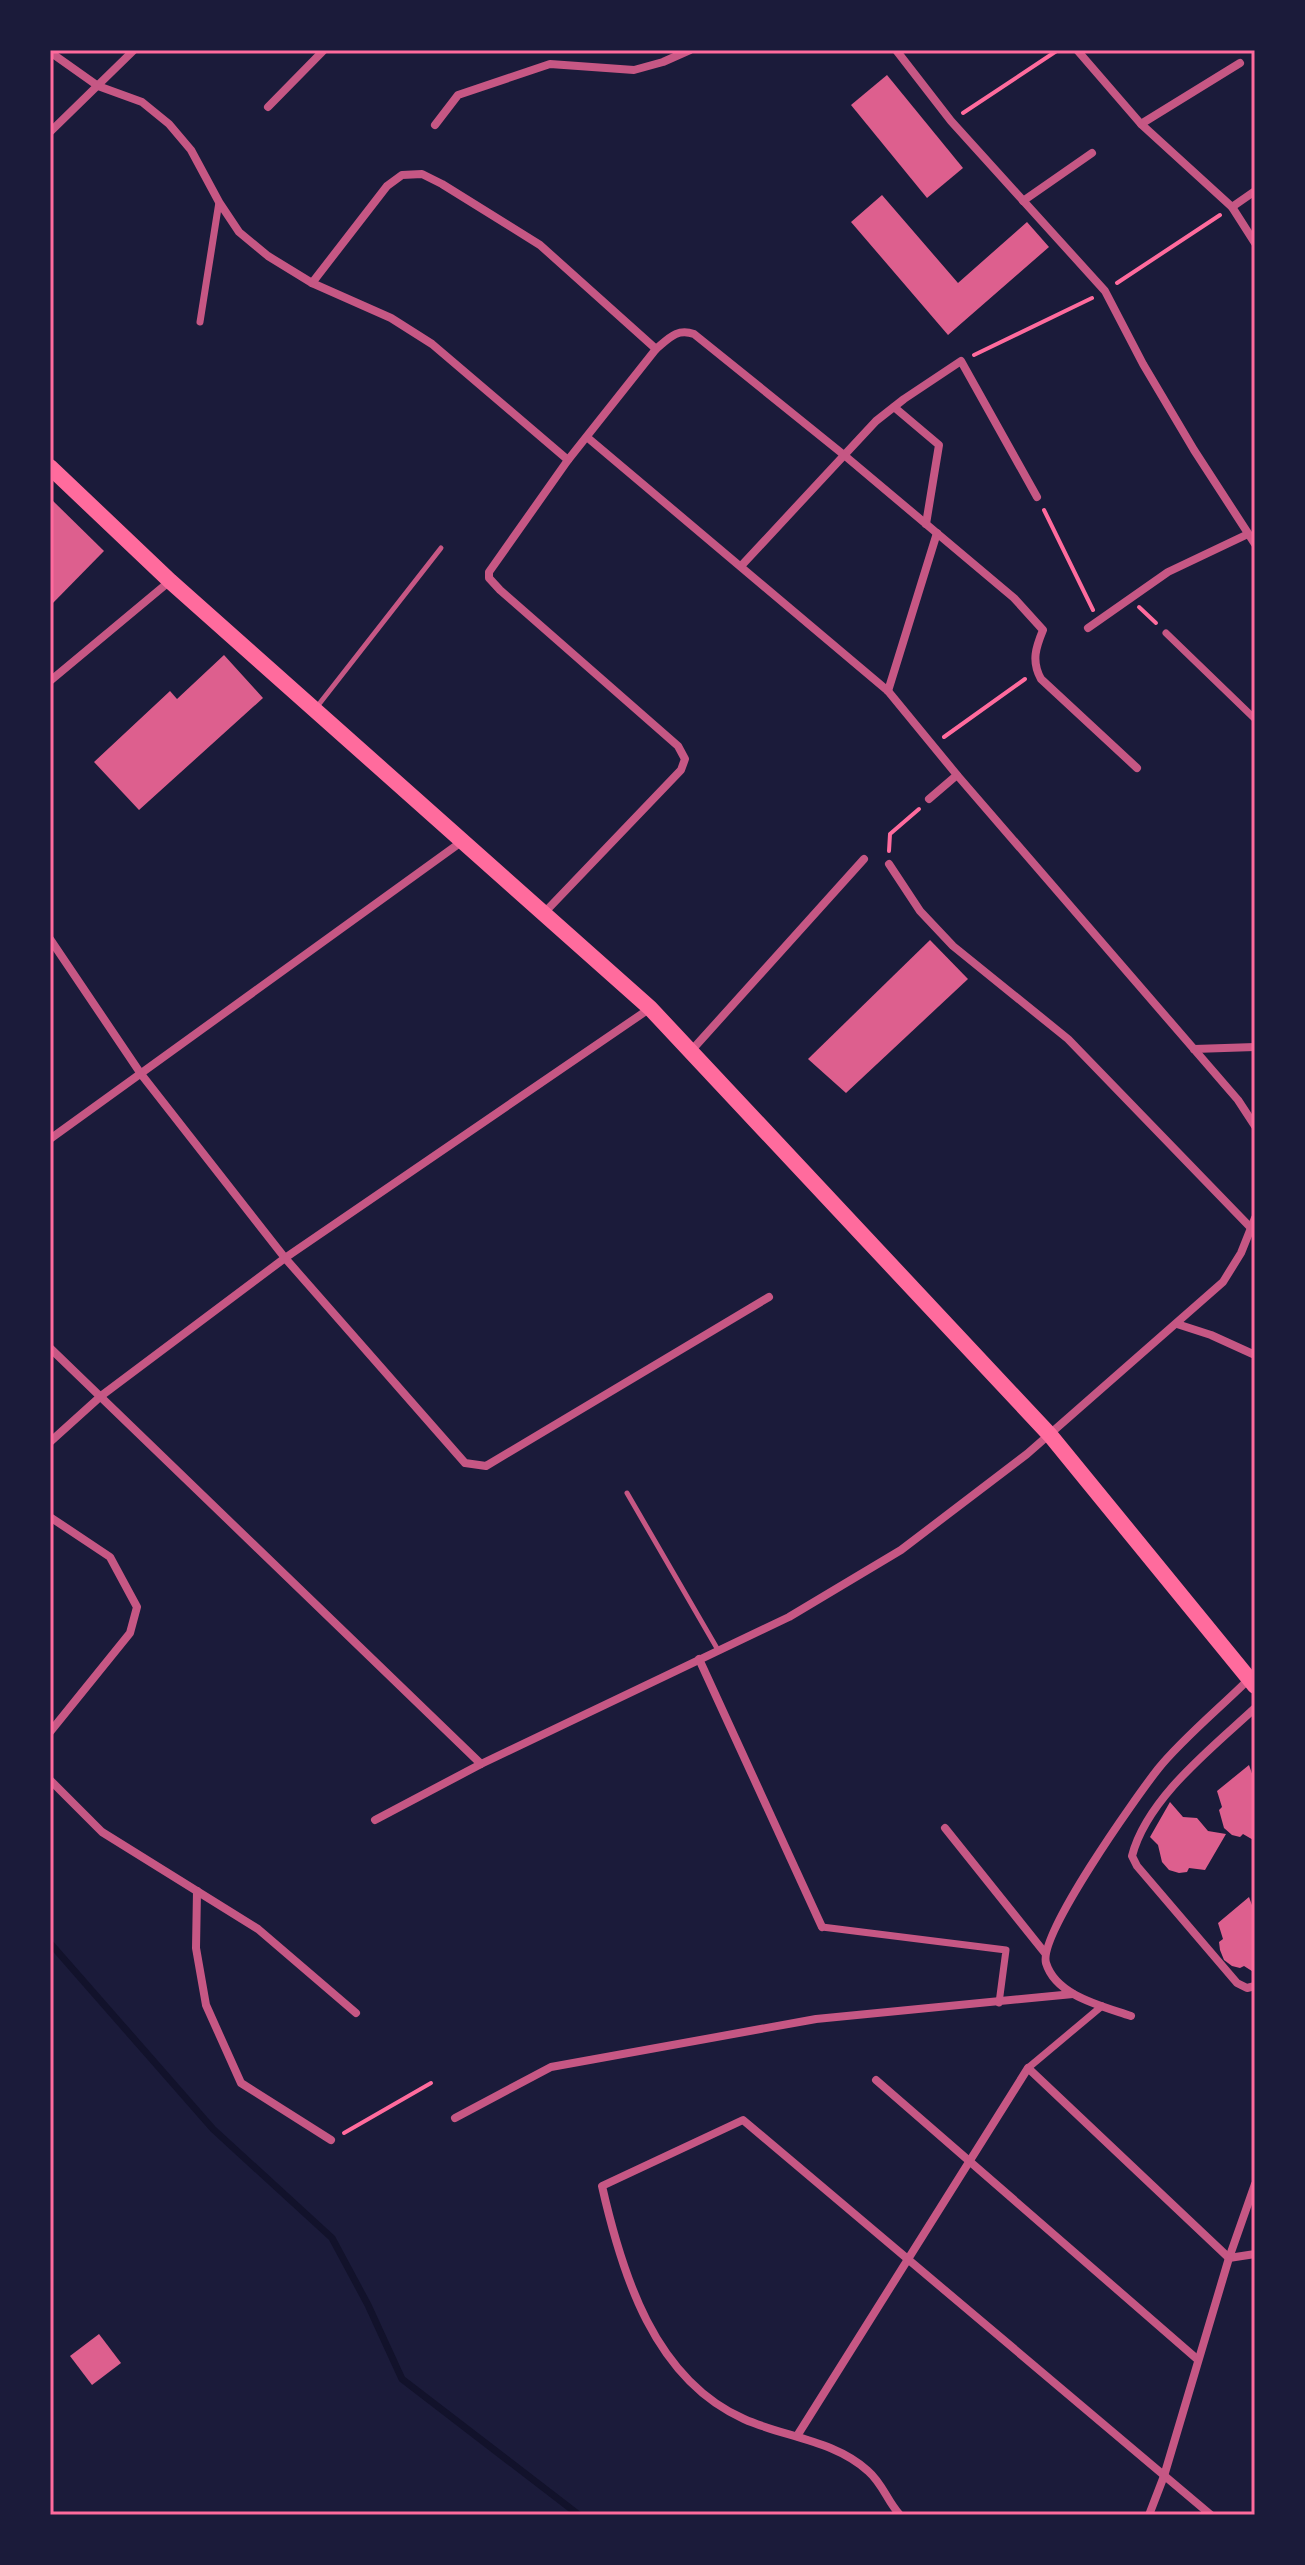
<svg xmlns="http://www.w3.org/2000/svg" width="1305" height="2565" font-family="'Titillium Web',sans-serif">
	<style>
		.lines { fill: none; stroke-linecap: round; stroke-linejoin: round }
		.stream { stroke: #12122b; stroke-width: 7 }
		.building { fill: #dd5f8e }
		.path { stroke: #ff6b9d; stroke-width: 4 }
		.service { stroke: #c65784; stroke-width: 5 }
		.pedestrian { stroke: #c65784; stroke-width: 7 }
		.minor { stroke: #c65784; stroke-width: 8 }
		.secondary { stroke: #ff6b9d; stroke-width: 16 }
		.neatline { fill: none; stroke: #ff6b9d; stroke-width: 3 }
	</style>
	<rect width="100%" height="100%" fill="#1b1b3a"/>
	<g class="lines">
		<!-- stream -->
		<path class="stream" d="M 50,1943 L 213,2129 L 332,2238 L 368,2305 L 402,2379 L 579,2515"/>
	</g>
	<!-- building -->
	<g class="building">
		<path d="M 887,75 L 963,168 L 927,198 L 851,105 Z"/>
		<path d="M 882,195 L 958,283 L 1027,222 L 1049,247 L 948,335 L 851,222 Z"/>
		<path d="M 50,498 L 104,551 L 50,606 Z"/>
		<path d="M 224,655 L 263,698 L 139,810 L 94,762 L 170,691 L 177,699 Z"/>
		<path d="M 930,940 L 968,979 L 846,1093 L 808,1059 Z"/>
		<path d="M 1249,1765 L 1255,1782 L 1255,1841 L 1243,1834 L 1240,1837 L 1232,1835 L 1224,1828 L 1219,1810 L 1222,1807 L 1217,1791 Z"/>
		<path d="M 1170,1802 L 1183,1817 L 1197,1818 L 1208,1831 L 1226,1834 L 1205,1870 L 1189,1868 L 1187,1872 L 1179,1873 L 1169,1870 L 1162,1862 L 1158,1845 L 1150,1837 Z"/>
		<path d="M 1249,1897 L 1255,1913 L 1255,1973 L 1244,1966 L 1240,1968 L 1232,1966 L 1224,1960 L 1220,1950 L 1219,1942 L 1223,1939 L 1218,1923 Z"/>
		<path d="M 99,2334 L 121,2363 L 92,2385 L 70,2356 Z"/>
	</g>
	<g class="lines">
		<!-- path -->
		<g class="path">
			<path d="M 963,113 L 1058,50"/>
			<path d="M 1117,283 L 1220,215"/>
			<path d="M 974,355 L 1092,298"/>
			<path d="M 1044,510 L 1093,610"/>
			<path d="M 1139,607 L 1156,623"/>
			<path d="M 944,737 L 1025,679"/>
			<path d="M 889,851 L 890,834 L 919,809"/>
			<path d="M 344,2133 L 431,2083"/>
		</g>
		<!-- service -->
		<g class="service">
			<path d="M 316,708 L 441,548"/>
			<path d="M 627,1493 L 718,1650"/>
		</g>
		<!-- pedestrian -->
		<g class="pedestrian">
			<path d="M 200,322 L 219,202"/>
			<path d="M 1166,633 L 1255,719"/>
			<path d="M 822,1927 L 1006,1950 L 999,2003"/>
			<path d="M 1028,2068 L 1102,2006"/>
		</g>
		<!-- minor -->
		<g class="minor">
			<path d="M 896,50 L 951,121 L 1105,291 L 1143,364 L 1194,450 L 1255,544"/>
			<path d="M 1077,50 L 1141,124 L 1232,207 L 1255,243"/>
			<path d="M 50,52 L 98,86 L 142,102 L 169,124 L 191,150 L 219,202 L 239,232 L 268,256 L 312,283 L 391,318 L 432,344 L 568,460"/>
			<path d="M 268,107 L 324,50"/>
			<path d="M 1141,124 L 1240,63"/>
			<path d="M 435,125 L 458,95 L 550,64 L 634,70 L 663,62 L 690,50"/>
			<path d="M 50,132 L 134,50"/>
			<path d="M 1023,201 L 1092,153"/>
			<path d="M 1232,207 L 1255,191"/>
			<path d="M 312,283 L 387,186 L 402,175 L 422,174 L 442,184 L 540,245 L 656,349"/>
			<path d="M 894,407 L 939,445 L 926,524"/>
			<path d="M 588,438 L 888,691 L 957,775 L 1238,1100 L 1255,1126"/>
			<path d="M 742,565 L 876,421 L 904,399 L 961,361 L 1037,497"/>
			<path d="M 1088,628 L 1168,572 L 1248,534"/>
			<path d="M 50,681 L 170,581"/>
			<path d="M 888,691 L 937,533"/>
			<path d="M 929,799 L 957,775"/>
			<path d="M 889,864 L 920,911 L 953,946 L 1068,1039 L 1251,1228"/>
			<path d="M 545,912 L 681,770 L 685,759 L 678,746 L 500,590 L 489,578 L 489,572 L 568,460 L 656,349 C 669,338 677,328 694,334 L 844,455 L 1014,598 L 1043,630 C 1036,647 1031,661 1041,679 L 1137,768"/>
			<path d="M 50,939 L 141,1074 L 285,1258 L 465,1463 L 486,1466 L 769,1297"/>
			<path d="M 1194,1049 L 1255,1047"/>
			<path d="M 691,1051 L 864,859"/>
			<path d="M 50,1139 L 464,840"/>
			<path d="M 1177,1324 L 1211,1335 L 1255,1355"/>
			<path d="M 50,1348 L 481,1764"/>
			<path d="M 50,1442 L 101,1396 L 285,1258 L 649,1009"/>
			<path d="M 50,1517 L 110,1557 L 137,1607 L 130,1633 L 50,1732"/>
			<path d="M 699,1659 L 822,1927"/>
			<path d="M 1255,1708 C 1213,1747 1147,1798 1132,1856 L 1137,1866 L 1237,1983 L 1247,1988 L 1255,1986"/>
			<path d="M 50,1780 L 102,1832 L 258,1929 L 356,2013"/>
			<path d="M 375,1820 L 481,1764 L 789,1617 L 901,1550 L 1027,1454 L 1223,1282 L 1241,1253 L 1255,1218"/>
			<path d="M 945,1828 L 1045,1953"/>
			<path d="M 197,1891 L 196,1948 L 206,2005 L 241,2083 L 331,2140"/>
			<path d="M 1131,2016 C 1102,2006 1056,1996 1046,1963 C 1038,1935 1136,1797 1158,1769 C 1181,1740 1221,1707 1249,1679"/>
			<path d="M 876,2080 L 1197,2359"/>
			<path d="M 455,2118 L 551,2067 L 816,2019 L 1073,1994"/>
			<path d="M 797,2436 L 1028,2068 L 1229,2258 L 1255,2254"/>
			<path d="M 900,2515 C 887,2501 883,2484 868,2471 C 834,2440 784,2437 744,2419 C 654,2379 622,2274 602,2186 L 743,2120 L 1211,2515"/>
			<path d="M 1149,2515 L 1164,2476 L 1229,2258 L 1255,2184"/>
		</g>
		<!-- secondary -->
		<path class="secondary" d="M 50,467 L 170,581 L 650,1008 L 1050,1435 L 1255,1686"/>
	</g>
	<!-- border -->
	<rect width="1305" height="2565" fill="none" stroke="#1b1b3a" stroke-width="104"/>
	<rect x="52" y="52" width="1201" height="2461" class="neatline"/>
</svg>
